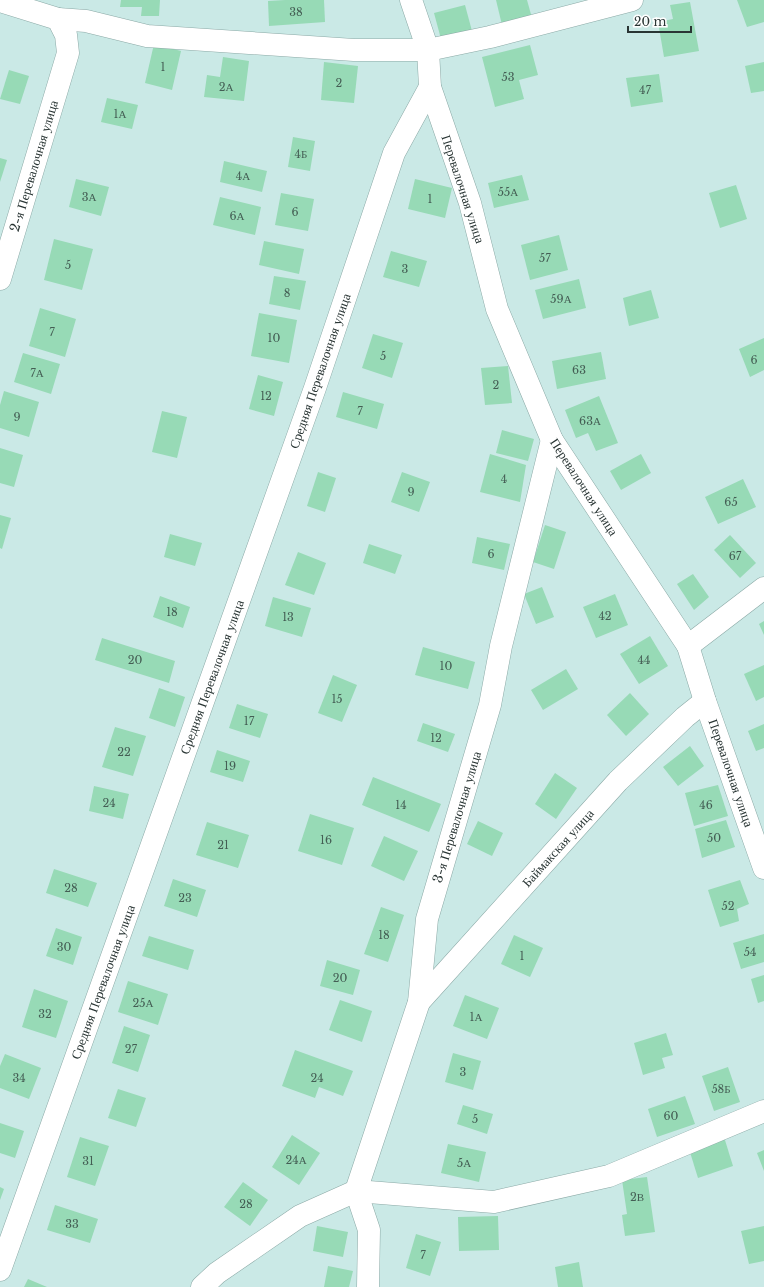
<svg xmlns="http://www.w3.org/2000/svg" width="764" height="1287" font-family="'Libre Baskerville',serif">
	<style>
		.building { fill: #97dab6 }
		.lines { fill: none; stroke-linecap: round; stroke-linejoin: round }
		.minor-casing { stroke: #8ba9a6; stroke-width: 23 }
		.minor { stroke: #fff; stroke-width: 22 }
		.labels { text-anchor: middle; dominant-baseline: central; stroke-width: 3.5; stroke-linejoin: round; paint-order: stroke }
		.number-label { font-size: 11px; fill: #445e54 }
		.street-label { font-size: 13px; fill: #293534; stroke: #fff }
	</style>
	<rect width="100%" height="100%" fill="#cae9e6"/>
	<!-- building -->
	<g class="building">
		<path d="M 121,0 L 160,0 L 159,16 L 141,16 L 142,7 L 120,7 Z"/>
		<path d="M 285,0 L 324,0 L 325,22 L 269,26 L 268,1 Z"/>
		<path d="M 496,0 L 527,0 L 532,18 L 502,25 Z"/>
		<path d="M 737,0 L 764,0 L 764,22 L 747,27 Z"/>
		<path d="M 690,2 L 699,51 L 664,57 L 658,22 L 673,19 L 670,5 Z"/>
		<path d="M 465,5 L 472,31 L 441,39 L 434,13 Z"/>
		<path d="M 154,44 L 181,51 L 172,90 L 145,83 Z"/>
		<path d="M 530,45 L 538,75 L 519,80 L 524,99 L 495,107 L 482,57 Z"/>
		<path d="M 223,57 L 249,61 L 244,101 L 204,97 L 207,75 L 220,77 Z"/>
		<path d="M 324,62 L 358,66 L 354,103 L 321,100 Z"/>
		<path d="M 764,62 L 764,91 L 751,93 L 745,66 Z"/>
		<path d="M 9,70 L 29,76 L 20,104 L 0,99 Z"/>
		<path d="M 659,74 L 663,102 L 631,107 L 626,78 Z"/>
		<path d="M 107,98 L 138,105 L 132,129 L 101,122 Z"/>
		<path d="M 293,137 L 315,141 L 310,171 L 288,167 Z"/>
		<path d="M 0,158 L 7,160 L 0,182 Z"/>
		<path d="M 224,161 L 267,171 L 262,192 L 220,182 Z"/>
		<path d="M 522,175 L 529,200 L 494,208 L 488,183 Z"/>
		<path d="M 76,179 L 109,187 L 101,216 L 69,207 Z"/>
		<path d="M 415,179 L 452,188 L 445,218 L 408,209 Z"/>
		<path d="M 736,185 L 747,219 L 720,228 L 709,193 Z"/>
		<path d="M 281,193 L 314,199 L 308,231 L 275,225 Z"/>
		<path d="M 220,197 L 261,207 L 255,235 L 213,225 Z"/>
		<path d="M 559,235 L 568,270 L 530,280 L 521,245 Z"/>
		<path d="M 54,239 L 93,249 L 82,290 L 44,280 Z"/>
		<path d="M 264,241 L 304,249 L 299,274 L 259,265 Z"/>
		<path d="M 391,251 L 427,261 L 419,287 L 383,277 Z"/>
		<path d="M 274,276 L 306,281 L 300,310 L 269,304 Z"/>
		<path d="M 579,279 L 586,308 L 543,319 L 535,290 Z"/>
		<path d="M 651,290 L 659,318 L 629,326 L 623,298 Z"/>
		<path d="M 40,308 L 76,319 L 65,357 L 29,346 Z"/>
		<path d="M 259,313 L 297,320 L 289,363 L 251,356 Z"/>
		<path d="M 373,334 L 403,343 L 392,378 L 362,368 Z"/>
		<path d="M 764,338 L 764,370 L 750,377 L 739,349 Z"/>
		<path d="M 601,352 L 606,379 L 557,389 L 552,361 Z"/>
		<path d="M 23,353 L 60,364 L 51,394 L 14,382 Z"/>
		<path d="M 508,366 L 512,403 L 485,405 L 481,368 Z"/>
		<path d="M 258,375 L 283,382 L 274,416 L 249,409 Z"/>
		<path d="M 4,391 L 39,402 L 29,437 L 0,428 L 0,405 Z"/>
		<path d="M 343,392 L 384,404 L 377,429 L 336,417 Z"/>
		<path d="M 599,396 L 618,443 L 596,451 L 588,433 L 576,438 L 565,410 Z"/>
		<path d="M 162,411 L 187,417 L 177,458 L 152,452 Z"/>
		<path d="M 502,430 L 534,439 L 528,461 L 496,453 Z"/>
		<path d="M 0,448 L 23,455 L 14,487 L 0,483 Z"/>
		<path d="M 490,454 L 526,465 L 520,502 L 480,492 Z"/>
		<path d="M 641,454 L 651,473 L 621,490 L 610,471 Z"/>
		<path d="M 318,472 L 336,478 L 325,512 L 307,506 Z"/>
		<path d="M 402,472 L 430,482 L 419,512 L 391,502 Z"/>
		<path d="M 743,479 L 756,507 L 718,524 L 705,497 Z"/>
		<path d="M 0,515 L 11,518 L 2,549 L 0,548 Z"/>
		<path d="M 545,525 L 566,532 L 554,569 L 533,562 Z"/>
		<path d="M 170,534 L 202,543 L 195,566 L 164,557 Z"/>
		<path d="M 730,535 L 756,563 L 740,578 L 714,550 Z"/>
		<path d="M 477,537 L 510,544 L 504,570 L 472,563 Z"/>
		<path d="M 369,544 L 402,555 L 395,574 L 363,563 Z"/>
		<path d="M 298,552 L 326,563 L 314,595 L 285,585 Z"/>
		<path d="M 693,574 L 709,597 L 694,610 L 677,584 Z"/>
		<path d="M 542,587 L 554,617 L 536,624 L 524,594 Z"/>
		<path d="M 615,594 L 628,625 L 596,638 L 583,607 Z"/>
		<path d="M 160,596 L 190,607 L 183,628 L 153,617 Z"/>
		<path d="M 273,597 L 311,608 L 302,637 L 265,626 Z"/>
		<path d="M 764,621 L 764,635 L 759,624 Z"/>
		<path d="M 650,636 L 668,666 L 639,684 L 620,654 Z"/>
		<path d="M 102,638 L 175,661 L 169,683 L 95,660 Z"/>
		<path d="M 423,647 L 475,662 L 468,689 L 415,675 Z"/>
		<path d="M 764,665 L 764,697 L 756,701 L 744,674 Z"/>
		<path d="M 566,669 L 578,689 L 543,710 L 531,690 Z"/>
		<path d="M 333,675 L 357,685 L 342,722 L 318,713 Z"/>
		<path d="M 159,688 L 185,697 L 175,727 L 149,718 Z"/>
		<path d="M 630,693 L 649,714 L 626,736 L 607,715 Z"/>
		<path d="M 237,704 L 268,714 L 260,738 L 229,728 Z"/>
		<path d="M 423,723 L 455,734 L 448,752 L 417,741 Z"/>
		<path d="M 764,724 L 764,748 L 756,751 L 748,731 Z"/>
		<path d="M 115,727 L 146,736 L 133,776 L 102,767 Z"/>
		<path d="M 690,746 L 704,766 L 678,786 L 663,767 Z"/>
		<path d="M 217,750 L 250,761 L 243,782 L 210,772 Z"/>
		<path d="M 555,773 L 577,788 L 556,819 L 535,804 Z"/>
		<path d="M 373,777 L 441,804 L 429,832 L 362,805 Z"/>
		<path d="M 718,785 L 728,816 L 694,826 L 685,793 Z"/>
		<path d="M 94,786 L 129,794 L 123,819 L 89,811 Z"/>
		<path d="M 310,814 L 354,828 L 342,865 L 298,851 Z"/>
		<path d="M 726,820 L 735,847 L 702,858 L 695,829 Z"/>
		<path d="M 478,821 L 503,833 L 492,856 L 467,844 Z"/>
		<path d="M 207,822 L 249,835 L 238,868 L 196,855 Z"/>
		<path d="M 384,836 L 418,851 L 404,881 L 371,866 Z"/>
		<path d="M 54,869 L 97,883 L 88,907 L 46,893 Z"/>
		<path d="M 173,879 L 206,890 L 197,917 L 164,906 Z"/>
		<path d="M 740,880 L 749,904 L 737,909 L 739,921 L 720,927 L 708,890 Z"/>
		<path d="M 381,907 L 404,915 L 388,962 L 364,954 Z"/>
		<path d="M 56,928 L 82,937 L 73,965 L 46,956 Z"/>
		<path d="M 764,934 L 764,962 L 741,969 L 733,943 Z"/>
		<path d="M 514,935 L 543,948 L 530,977 L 501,964 Z"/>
		<path d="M 149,936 L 194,950 L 188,970 L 142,956 Z"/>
		<path d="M 327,960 L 360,970 L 353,995 L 320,986 Z"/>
		<path d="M 764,975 L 764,1001 L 758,1003 L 751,979 Z"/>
		<path d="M 128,981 L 168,994 L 158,1025 L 118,1012 Z"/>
		<path d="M 34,989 L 68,1001 L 56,1038 L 22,1027 Z"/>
		<path d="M 465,995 L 499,1008 L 487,1039 L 453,1026 Z"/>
		<path d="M 340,1000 L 372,1011 L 362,1042 L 329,1030 Z"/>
		<path d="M 124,1026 L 150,1035 L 138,1072 L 112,1063 Z"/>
		<path d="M 666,1033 L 673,1055 L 662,1058 L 665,1068 L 643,1075 L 634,1043 Z"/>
		<path d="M 295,1050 L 353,1071 L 343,1096 L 319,1087 L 315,1098 L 282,1086 Z"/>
		<path d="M 453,1053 L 481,1061 L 473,1090 L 445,1082 Z"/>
		<path d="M 5,1054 L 41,1068 L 29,1099 L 0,1088 L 0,1066 Z"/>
		<path d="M 728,1067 L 740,1102 L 714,1111 L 702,1076 Z"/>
		<path d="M 118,1089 L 146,1098 L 136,1127 L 108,1118 Z"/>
		<path d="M 685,1096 L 695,1124 L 657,1137 L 648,1109 Z"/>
		<path d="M 463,1105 L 493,1114 L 487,1134 L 457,1124 Z"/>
		<path d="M 0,1123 L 24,1131 L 15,1158 L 0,1153 Z"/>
		<path d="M 292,1135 L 320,1153 L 299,1185 L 272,1167 Z"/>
		<path d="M 80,1137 L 109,1146 L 95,1186 L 67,1177 Z"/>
		<path d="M 724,1137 L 733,1166 L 698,1178 L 689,1149 Z"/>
		<path d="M 448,1144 L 486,1152 L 479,1182 L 441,1173 Z"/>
		<path d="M 764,1150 L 764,1171 L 757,1153 Z"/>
		<path d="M 647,1177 L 655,1232 L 625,1236 L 622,1215 L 627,1214 L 622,1180 Z"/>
		<path d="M 243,1182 L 268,1200 L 250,1226 L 224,1207 Z"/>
		<path d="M 0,1187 L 4,1189 L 0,1200 Z"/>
		<path d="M 55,1205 L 98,1219 L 90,1243 L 47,1230 Z"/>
		<path d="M 498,1216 L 499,1250 L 459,1251 L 458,1217 Z"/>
		<path d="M 317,1226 L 348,1232 L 343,1257 L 313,1251 Z"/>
		<path d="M 764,1226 L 764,1261 L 749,1264 L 741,1231 Z"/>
		<path d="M 416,1234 L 441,1242 L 430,1276 L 406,1268 Z"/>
		<path d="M 579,1262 L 583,1287 L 558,1287 L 555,1267 Z"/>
		<path d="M 328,1266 L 353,1271 L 349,1287 L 324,1287 Z"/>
		<path d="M 28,1279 L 47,1287 L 24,1287 Z"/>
	</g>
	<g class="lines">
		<!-- minor casing -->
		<g class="minor-casing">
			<g id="minor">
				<path d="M 411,0 L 428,50 L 430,87 L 470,203 L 497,309 L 552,440 L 688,646 L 705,701 L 764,868"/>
				<path d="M 0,1 L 58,19 L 66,35 L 68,53 L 0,279"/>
				<path d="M 58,19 L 86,21 L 147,36 L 354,50 L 428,50 L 490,37 L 632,0"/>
				<path d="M 688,646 L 764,588"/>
				<path d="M 419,1002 L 618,781 L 685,717 L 705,701"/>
				<path d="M 0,1270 L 315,388 L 394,153 L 430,87"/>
				<path d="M 202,1287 L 217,1273 L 300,1216 L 356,1191 L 494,1202 L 609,1176 L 764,1111"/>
				<path d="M 368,1287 L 369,1230 L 356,1191 L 419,1002 L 427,919 L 490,705 L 501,646 L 552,440"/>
			</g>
		</g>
		<!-- minor -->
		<use href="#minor" class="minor"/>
	</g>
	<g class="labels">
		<!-- number labels -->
		<g class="number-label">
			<text x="296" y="12">38</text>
			<text x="163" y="67">1</text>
			<text x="508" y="77">53</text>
			<text x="339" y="83">2</text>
			<text x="226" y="87">2А</text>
			<text x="645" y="90">47</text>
			<text x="120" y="114">1А</text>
			<text x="301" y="154">4Б</text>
			<text x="243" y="176">4А</text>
			<text x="508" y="192">55А</text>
			<text x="89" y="197">3А</text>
			<text x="430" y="199">1</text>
			<text x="295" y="212">6</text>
			<text x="237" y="216">6А</text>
			<text x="545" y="258">57</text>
			<text x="68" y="265">5</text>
			<text x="405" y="269">3</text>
			<text x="287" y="293">8</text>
			<text x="561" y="299">59А</text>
			<text x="52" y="332">7</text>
			<text x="274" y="338">10</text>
			<text x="383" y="356">5</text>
			<text x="754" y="360">6</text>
			<text x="579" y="370">63</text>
			<text x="37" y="373">7А</text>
			<text x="496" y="385">2</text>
			<text x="266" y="396">12</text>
			<text x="360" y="411">7</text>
			<text x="17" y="417">9</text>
			<text x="590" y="421">63А</text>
			<text x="504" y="479">4</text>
			<text x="411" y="492">9</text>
			<text x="731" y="502">65</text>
			<text x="491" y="554">6</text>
			<text x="735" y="556">67</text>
			<text x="172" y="612">18</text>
			<text x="605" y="616">42</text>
			<text x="288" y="617">13</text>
			<text x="135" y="660">20</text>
			<text x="644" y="660">44</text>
			<text x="446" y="666">10</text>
			<text x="337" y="699">15</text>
			<text x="249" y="721">17</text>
			<text x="436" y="738">12</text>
			<text x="124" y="752">22</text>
			<text x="230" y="766">19</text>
			<text x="109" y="803">24</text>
			<text x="401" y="805">14</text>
			<text x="706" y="805">46</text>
			<text x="714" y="838">50</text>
			<text x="326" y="840">16</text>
			<text x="223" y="845">21</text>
			<text x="71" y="888">28</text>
			<text x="185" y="898">23</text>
			<text x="728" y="906">52</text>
			<text x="384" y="935">18</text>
			<text x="64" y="947">30</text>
			<text x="750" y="952">54</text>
			<text x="522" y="956">1</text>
			<text x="340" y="978">20</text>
			<text x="143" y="1003">25А</text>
			<text x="45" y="1014">32</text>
			<text x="476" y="1017">1А</text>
			<text x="131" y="1049">27</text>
			<text x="463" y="1072">3</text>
			<text x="19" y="1078">34</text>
			<text x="317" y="1078">24</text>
			<text x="721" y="1089">58Б</text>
			<text x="671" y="1116">60</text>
			<text x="475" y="1119">5</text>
			<text x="296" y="1160">24А</text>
			<text x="88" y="1161">31</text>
			<text x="464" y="1163">5А</text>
			<text x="637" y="1197">2В</text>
			<text x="246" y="1204">28</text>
			<text x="72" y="1224">33</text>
			<text x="423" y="1255">7</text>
		</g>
		<!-- street labels -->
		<g class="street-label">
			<text transform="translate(34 166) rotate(-73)">2-я Перевалочная улица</text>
			<text transform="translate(463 189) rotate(72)">Перевалочная улица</text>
			<text transform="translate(320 371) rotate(-71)">Средняя Перевалочная улица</text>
			<text transform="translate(584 487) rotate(57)">Перевалочная улица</text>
			<text transform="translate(212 677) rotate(-70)">Средняя Перевалочная улица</text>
			<text transform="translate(731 773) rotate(71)">Перевалочная улица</text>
			<text transform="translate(457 817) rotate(-73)">3-я Перевалочная улица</text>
			<text transform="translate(558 848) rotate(-48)">Баймакская улица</text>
			<text transform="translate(103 982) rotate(-70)">Средняя Перевалочная улица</text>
		</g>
	</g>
	<!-- scale -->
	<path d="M628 26v6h63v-6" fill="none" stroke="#293534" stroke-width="2"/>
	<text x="634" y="26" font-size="12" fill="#293534" stroke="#ffffff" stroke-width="3" paint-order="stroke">20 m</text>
</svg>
